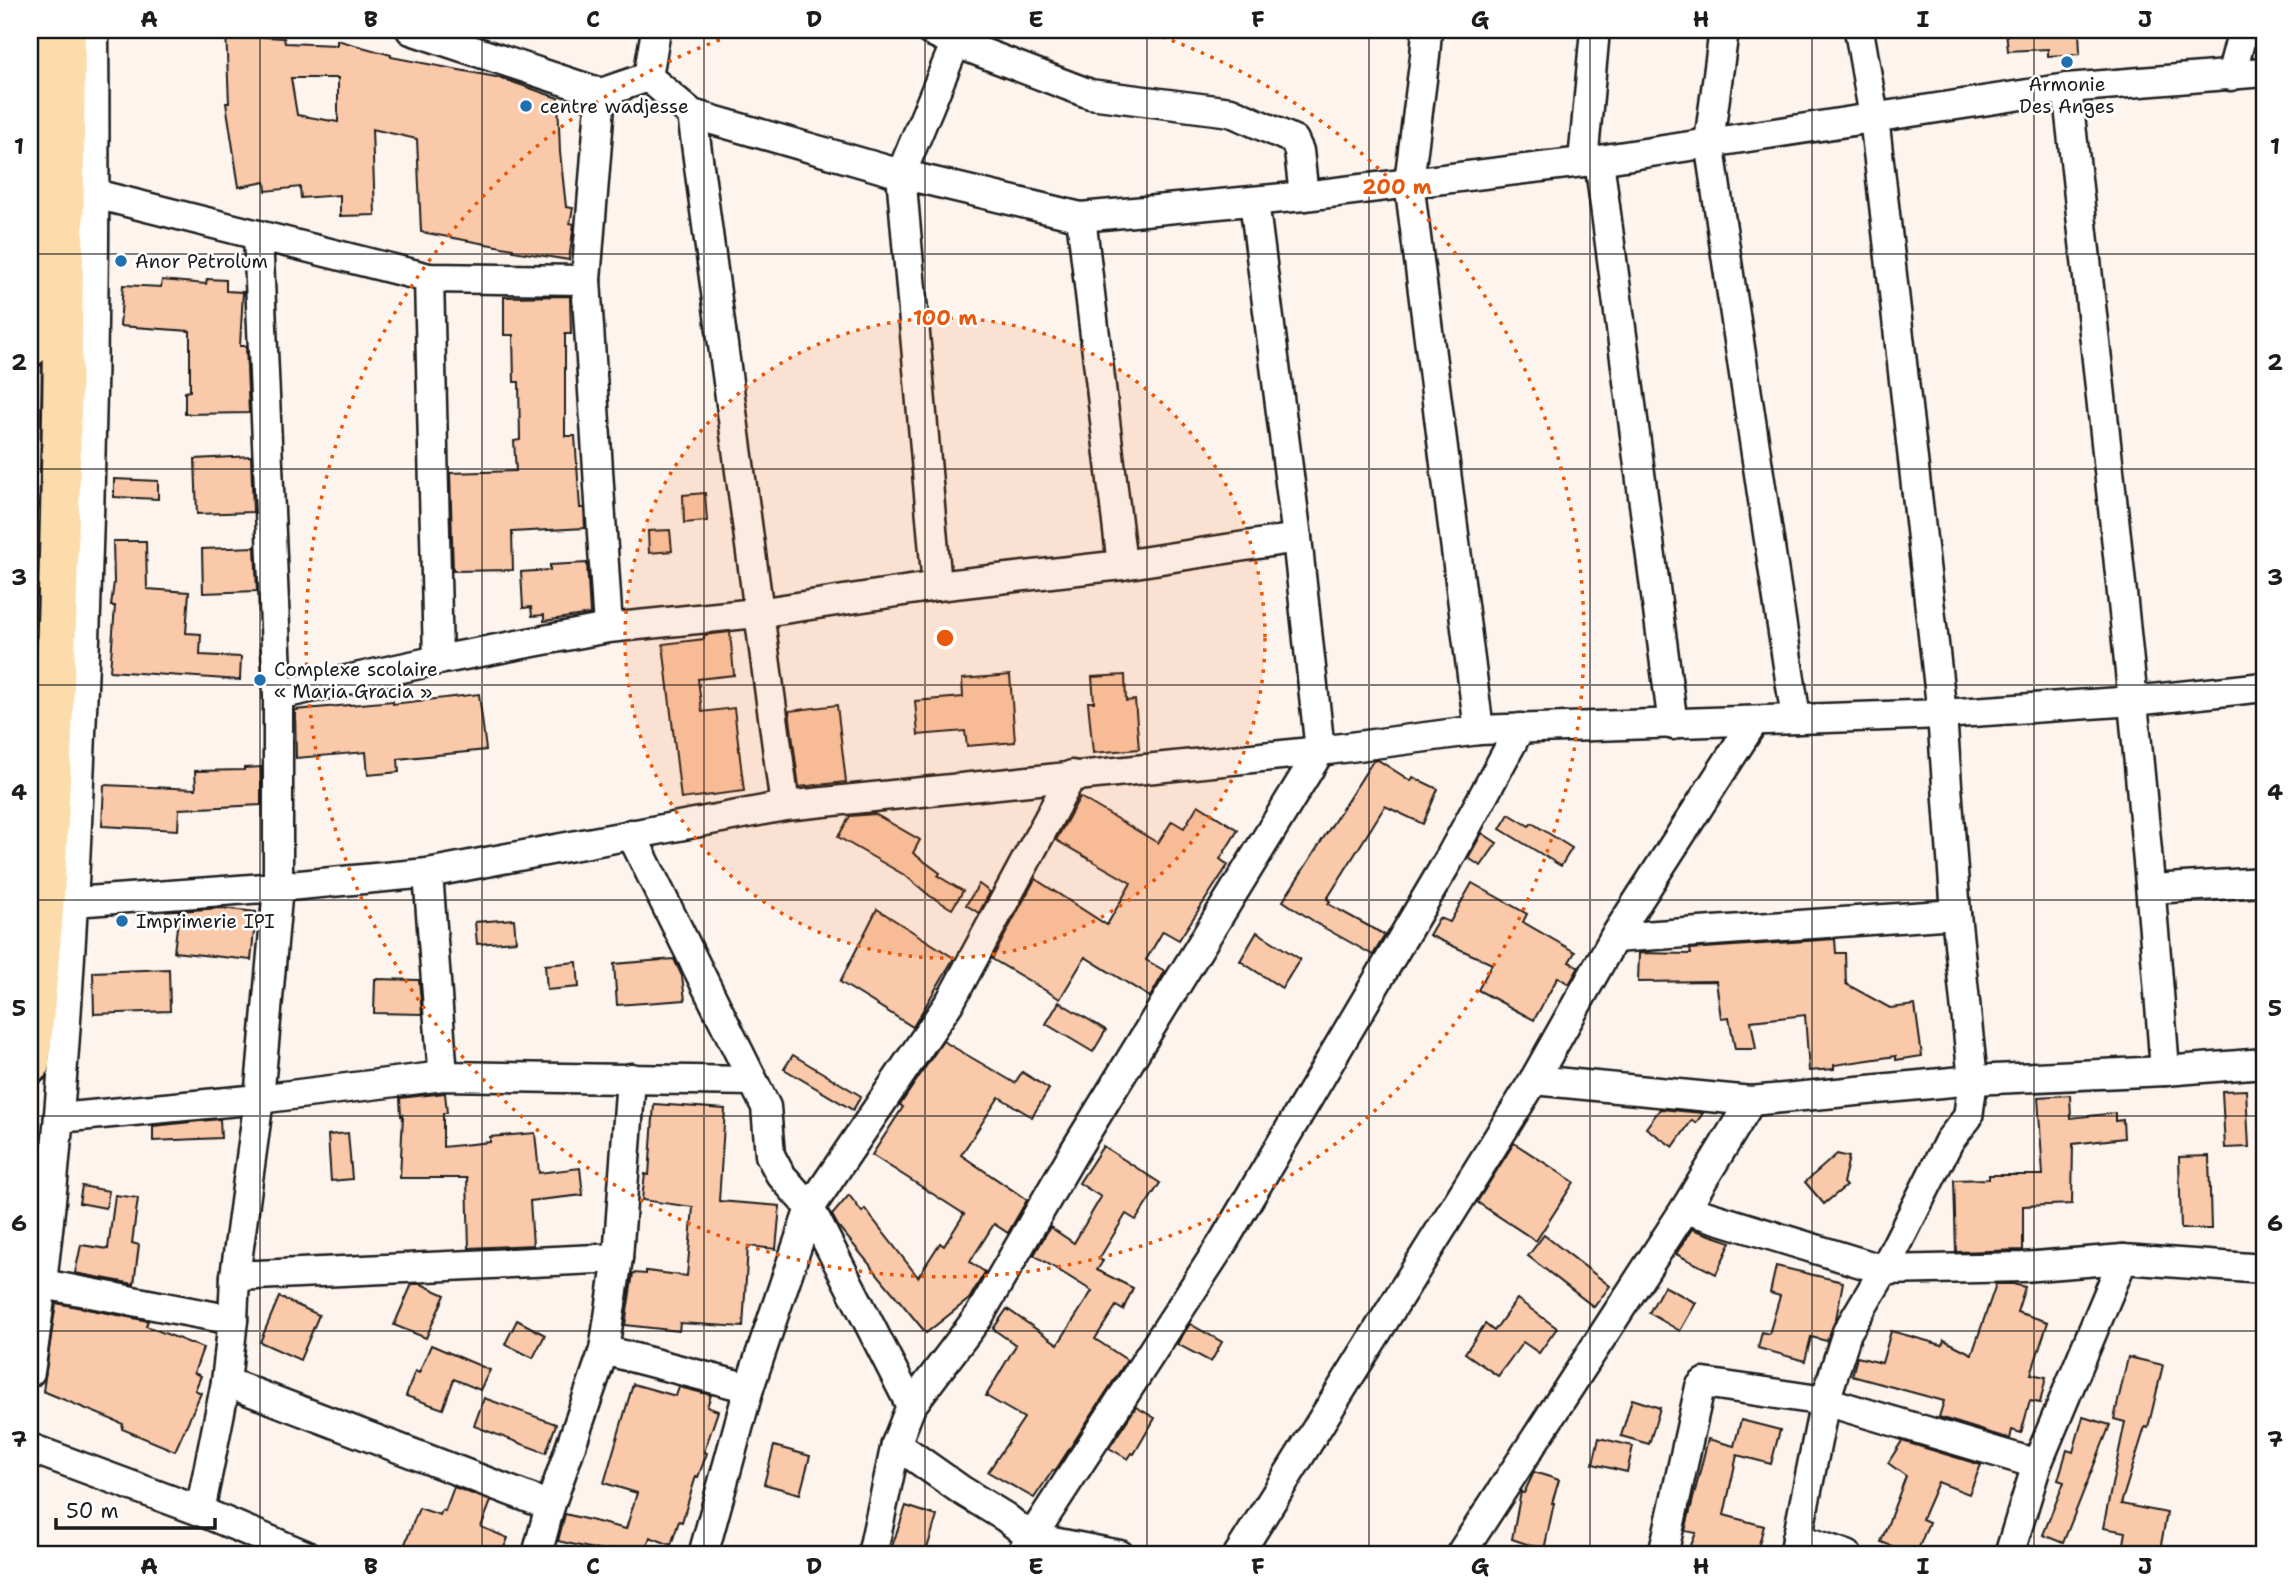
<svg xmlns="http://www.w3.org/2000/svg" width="2294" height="1585" font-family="'Shantell Sans',sans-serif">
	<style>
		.building { fill: #fac9a9; stroke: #1c1c1c; stroke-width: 2; fill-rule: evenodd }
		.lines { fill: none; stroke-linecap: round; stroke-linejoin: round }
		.minor-casing { stroke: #1c1c1c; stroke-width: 33 }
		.highway-casing { stroke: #1c1c1c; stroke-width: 44 }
		.minor { stroke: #fff; stroke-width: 28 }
		.highway { stroke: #fddcac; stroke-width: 38 }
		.grid { fill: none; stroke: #1c1c1c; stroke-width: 2; stroke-opacity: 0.55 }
		.ring { fill: none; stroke: #e8590c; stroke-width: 3.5; stroke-dasharray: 3.5 7 }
		.poi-dot { fill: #1f6fb2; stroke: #fff; stroke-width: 2.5 }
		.labels { text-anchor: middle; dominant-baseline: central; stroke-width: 5; stroke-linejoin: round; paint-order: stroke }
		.poi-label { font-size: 19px; fill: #1c1c1c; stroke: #fff; text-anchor: start }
		.centre { fill: #e8590c; stroke: #fff; stroke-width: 3.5 }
		.ring-label { font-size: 21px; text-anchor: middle; font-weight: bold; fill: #e8590c; stroke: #fff; stroke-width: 5; stroke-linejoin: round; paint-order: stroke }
		.neatline { fill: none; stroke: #1c1c1c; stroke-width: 2.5 }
		.grid-label { font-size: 23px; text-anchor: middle; font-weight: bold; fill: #1c1c1c }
	</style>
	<rect width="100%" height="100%" fill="#fef4ee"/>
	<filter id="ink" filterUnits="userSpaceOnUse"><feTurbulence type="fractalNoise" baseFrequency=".0143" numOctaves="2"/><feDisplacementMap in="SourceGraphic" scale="14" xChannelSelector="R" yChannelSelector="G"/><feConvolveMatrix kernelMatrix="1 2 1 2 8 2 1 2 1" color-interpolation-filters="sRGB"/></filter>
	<g filter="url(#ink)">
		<!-- building -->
		<g class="building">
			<path d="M 226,30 L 251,30 L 251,36 L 284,38 L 285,43 L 337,45 L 337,40 L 391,55 L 391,57 L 501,78 L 558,98 L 560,152 L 566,207 L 573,208 L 570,223 L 574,224 L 569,260 L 513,251 L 513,249 L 421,232 L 417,139 L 372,129 L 375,215 L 340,216 L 340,195 L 301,198 L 300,187 L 266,191 L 265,182 L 239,187 L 226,103 L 229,103 ZM 291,78 L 338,78 L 338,122 L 297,115 Z"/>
			<path d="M 2006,30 L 2079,30 L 2080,54 L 2048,56 L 2048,49 L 2008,51 Z"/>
			<path d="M 207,279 L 226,280 L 226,291 L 243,292 L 240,346 L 246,346 L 249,413 L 185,414 L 185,392 L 190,391 L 190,331 L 120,326 L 123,285 L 161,287 L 162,280 L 206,284 Z"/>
			<path d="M 570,296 L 571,334 L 565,334 L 565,436 L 575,436 L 580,508 L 584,508 L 585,528 L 512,532 L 513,570 L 453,571 L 450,473 L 516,471 L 514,441 L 520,440 L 519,382 L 514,382 L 513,335 L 504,335 L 504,297 Z"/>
			<path d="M 251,456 L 253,512 L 197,514 L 195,459 Z"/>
			<path d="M 114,479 L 158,481 L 158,499 L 114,497 Z"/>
			<path d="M 705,493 L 707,521 L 684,523 L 683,495 Z"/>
			<path d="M 670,530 L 672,551 L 649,553 L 648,531 Z"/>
			<path d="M 113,541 L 146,541 L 147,589 L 189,592 L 186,633 L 201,634 L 200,655 L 241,657 L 240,680 L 110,671 L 115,606 L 111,606 L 114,582 Z"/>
			<path d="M 255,547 L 257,591 L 203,593 L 202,549 Z"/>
			<path d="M 587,563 L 590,614 L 544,621 L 544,615 L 532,616 L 531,607 L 523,608 L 521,572 L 550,570 L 550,565 Z"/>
			<path d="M 730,632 L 734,675 L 698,679 L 702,712 L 734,708 L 744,791 L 681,799 L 663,644 L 704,639 L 704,635 Z"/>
			<path d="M 1010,675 L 1015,742 L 967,746 L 965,731 L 918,735 L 915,701 L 963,697 L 962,679 Z"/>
			<path d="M 1125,675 L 1126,701 L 1135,700 L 1139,749 L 1093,753 L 1088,702 L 1094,702 L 1092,677 Z"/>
			<path d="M 479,694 L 486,750 L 398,759 L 399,772 L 368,775 L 366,752 L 296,758 L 295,710 L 393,701 L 393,704 Z"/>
			<path d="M 837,705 L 846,782 L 799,787 L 789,711 Z"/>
			<path d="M 1378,760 L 1411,781 L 1413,777 L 1438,789 L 1423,824 L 1385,806 L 1327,899 L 1330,901 L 1328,904 L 1385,935 L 1373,955 L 1321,926 L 1283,901 L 1373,761 Z"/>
			<path d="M 261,767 L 261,805 L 179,809 L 178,830 L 102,826 L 104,785 L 196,789 L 195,771 L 244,770 L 244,768 Z"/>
			<path d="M 1080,797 L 1158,843 L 1172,821 L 1184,828 L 1198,805 L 1238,830 L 1220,859 L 1228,865 L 1179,940 L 1163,931 L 1146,960 L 1165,971 L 1150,997 L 1085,957 L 1060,999 L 992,959 L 1035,879 L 1107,925 L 1131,883 L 1056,840 Z"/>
			<path d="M 875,814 L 920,840 L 913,853 L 940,873 L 938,876 L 963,891 L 952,909 L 930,896 L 906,876 L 838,837 L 850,816 Z"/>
			<path d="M 1509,814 L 1529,826 L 1532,823 L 1572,848 L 1561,866 L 1500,829 Z"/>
			<path d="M 1482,833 L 1497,843 L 1481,866 L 1468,858 Z"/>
			<path d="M 1472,883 L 1527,914 L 1523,922 L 1575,952 L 1569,962 L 1579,967 L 1569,984 L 1558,977 L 1534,1020 L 1478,990 L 1492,964 L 1429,935 L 1439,918 L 1450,922 Z"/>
			<path d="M 979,884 L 990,892 L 979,913 L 966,905 Z"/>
			<path d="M 221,908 L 256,912 L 251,960 L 174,952 L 179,911 Z"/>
			<path d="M 877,909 L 954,958 L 913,1027 L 840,982 Z"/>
			<path d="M 514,919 L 516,941 L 477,944 L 475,922 Z"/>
			<path d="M 1257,932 L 1300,959 L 1282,988 L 1240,961 Z"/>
			<path d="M 1835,939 L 1836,953 L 1845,953 L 1846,984 L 1890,1008 L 1915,1005 L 1922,1056 L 1896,1060 L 1896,1056 L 1834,1065 L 1834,1069 L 1809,1071 L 1805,1015 L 1751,1021 L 1756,1049 L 1735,1049 L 1729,1017 L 1721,1018 L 1716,981 L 1638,982 L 1639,953 L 1691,954 L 1690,949 Z"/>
			<path d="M 674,959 L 682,976 L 685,1000 L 617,1005 L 614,964 Z"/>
			<path d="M 577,962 L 579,987 L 547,990 L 545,965 Z"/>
			<path d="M 169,969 L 170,1011 L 94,1014 L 93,972 Z"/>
			<path d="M 375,979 L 419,980 L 422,1014 L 374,1013 Z"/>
			<path d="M 1059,1002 L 1106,1030 L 1093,1052 L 1046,1024 Z"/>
			<path d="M 943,1041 L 1015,1083 L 1022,1072 L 1049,1089 L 1032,1117 L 999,1097 L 961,1155 L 1027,1200 L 1008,1233 L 994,1224 L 970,1262 L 985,1272 L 969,1299 L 926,1333 L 838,1226 L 832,1215 L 849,1195 L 862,1212 L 865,1209 L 918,1277 L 940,1243 L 944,1246 L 964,1214 L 872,1155 L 903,1107 L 900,1105 Z"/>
			<path d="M 793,1055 L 861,1096 L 853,1110 L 784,1069 Z"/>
			<path d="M 2246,1090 L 2249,1147 L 2225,1148 L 2222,1091 Z"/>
			<path d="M 445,1093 L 447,1113 L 443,1113 L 443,1147 L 490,1142 L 490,1137 L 535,1133 L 539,1173 L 580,1168 L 583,1195 L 530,1201 L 533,1245 L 469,1248 L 467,1178 L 400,1178 L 403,1115 L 401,1116 L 400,1098 Z"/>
			<path d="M 2070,1095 L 2071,1118 L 2115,1113 L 2115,1121 L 2123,1120 L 2124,1138 L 2073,1144 L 2072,1204 L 2023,1206 L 2023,1250 L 1956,1252 L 1954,1180 L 1989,1179 L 1989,1175 L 2043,1175 L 2038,1097 Z"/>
			<path d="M 654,1104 L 725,1109 L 719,1201 L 780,1206 L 776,1249 L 748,1246 L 743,1327 L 680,1323 L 679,1331 L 625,1325 L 633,1273 L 646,1274 L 646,1271 L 687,1276 L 693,1207 L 642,1200 L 645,1174 L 649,1175 Z"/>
			<path d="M 1660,1109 L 1703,1113 L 1696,1123 L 1692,1120 L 1673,1147 L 1646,1128 Z"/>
			<path d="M 220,1119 L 221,1138 L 153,1141 L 153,1126 Z"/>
			<path d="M 348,1133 L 352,1179 L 331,1181 L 328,1135 Z"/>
			<path d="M 1514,1143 L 1574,1182 L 1536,1241 L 1477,1202 Z"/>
			<path d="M 1103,1146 L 1160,1183 L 1136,1220 L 1126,1214 L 1099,1259 L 1103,1261 L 1097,1270 L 1133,1288 L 1123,1310 L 1116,1306 L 1095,1339 L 1127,1360 L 1055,1471 L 1053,1470 L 1034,1498 L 988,1472 L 1024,1418 L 986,1396 L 1016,1345 L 993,1329 L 1007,1309 L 1058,1344 L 1092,1291 L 1034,1255 L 1050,1227 L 1074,1243 L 1101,1197 L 1079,1183 Z"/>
			<path d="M 1837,1154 L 1849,1157 L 1843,1183 L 1846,1186 L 1824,1204 L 1805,1182 Z"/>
			<path d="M 2209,1156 L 2211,1229 L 2181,1229 L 2179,1157 Z"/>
			<path d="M 82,1186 L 109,1191 L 106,1208 L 79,1203 Z"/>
			<path d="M 115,1195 L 138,1198 L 132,1243 L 139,1245 L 134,1284 L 75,1273 L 81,1245 L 108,1249 Z"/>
			<path d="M 1692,1229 L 1731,1242 L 1716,1274 L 1676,1254 Z"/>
			<path d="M 1544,1235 L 1610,1286 L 1594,1307 L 1528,1256 Z"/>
			<path d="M 1776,1266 L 1843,1282 L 1836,1319 L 1827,1341 L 1811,1337 L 1805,1361 L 1758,1348 L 1762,1332 L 1769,1334 L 1780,1296 L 1770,1293 Z"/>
			<path d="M 412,1284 L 421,1284 L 445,1295 L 426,1338 L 394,1325 Z"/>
			<path d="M 1996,1284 L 2013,1284 L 2025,1287 L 2017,1312 L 2048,1322 L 2031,1374 L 2046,1377 L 2040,1403 L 2030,1401 L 2021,1433 L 2012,1430 L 2010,1439 L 1939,1417 L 1944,1401 L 1852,1376 L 1857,1357 L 1882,1363 L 1891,1331 L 1942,1345 L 1944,1340 L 1972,1354 Z"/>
			<path d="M 1664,1286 L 1696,1303 L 1680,1331 L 1649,1313 Z"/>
			<path d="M 279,1297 L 319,1315 L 300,1360 L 260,1342 Z"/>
			<path d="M 1517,1299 L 1557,1328 L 1539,1353 L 1523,1342 L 1498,1376 L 1465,1353 L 1485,1324 L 1494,1331 Z"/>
			<path d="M 56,1303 L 148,1321 L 146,1326 L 203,1348 L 194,1373 L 201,1376 L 195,1390 L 201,1393 L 175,1451 L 122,1429 L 123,1424 L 43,1391 Z"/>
			<path d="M 517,1320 L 545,1335 L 533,1358 L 505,1344 Z"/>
			<path d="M 1190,1324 L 1222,1342 L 1211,1362 L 1177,1344 Z"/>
			<path d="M 431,1345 L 490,1370 L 480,1390 L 454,1379 L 443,1409 L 406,1396 L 415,1371 L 419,1373 Z"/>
			<path d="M 2128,1357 L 2163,1365 L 2148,1428 L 2145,1427 L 2121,1504 L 2167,1513 L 2159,1555 L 2122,1555 L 2126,1532 L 2103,1528 L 2125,1422 L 2114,1419 Z"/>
			<path d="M 633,1384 L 676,1396 L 679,1387 L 711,1395 L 707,1407 L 718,1411 L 704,1452 L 707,1453 L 698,1477 L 696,1476 L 682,1522 L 679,1521 L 671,1545 L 650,1537 L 644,1555 L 631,1555 L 612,1549 L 611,1553 L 558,1541 L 565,1514 L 626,1529 L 637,1493 L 604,1483 Z"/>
			<path d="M 484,1398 L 556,1424 L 546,1453 L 474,1426 Z"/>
			<path d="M 1632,1399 L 1660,1408 L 1649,1444 L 1621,1436 Z"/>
			<path d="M 1136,1407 L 1155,1418 L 1134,1454 L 1132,1453 L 1128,1459 L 1109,1448 Z"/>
			<path d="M 2083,1417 L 2110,1425 L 2063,1543 L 2043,1535 L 2064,1482 L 2058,1480 L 2067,1450 L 2073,1452 Z"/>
			<path d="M 1741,1420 L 1780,1430 L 1771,1464 L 1737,1455 L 1724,1515 L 1764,1526 L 1756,1555 L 1731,1555 L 1715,1551 L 1713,1555 L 1687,1555 L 1696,1533 L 1685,1531 L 1708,1439 L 1734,1446 Z"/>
			<path d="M 1599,1438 L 1633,1446 L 1627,1472 L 1593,1464 Z"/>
			<path d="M 1902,1441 L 1981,1465 L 1969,1494 L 1938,1482 L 1922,1519 L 1929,1522 L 1916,1555 L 1881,1542 L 1906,1476 L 1888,1463 Z"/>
			<path d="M 774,1446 L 810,1456 L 800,1494 L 764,1484 Z"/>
			<path d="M 1534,1472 L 1559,1480 L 1552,1503 L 1554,1503 L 1544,1550 L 1512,1539 L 1521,1492 L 1524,1493 Z"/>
			<path d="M 454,1487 L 491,1501 L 481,1527 L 508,1538 L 501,1555 L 433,1555 L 405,1544 L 419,1508 L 440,1515 L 442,1510 L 445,1511 Z"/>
			<path d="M 906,1506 L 937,1516 L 925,1555 L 889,1555 Z"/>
		</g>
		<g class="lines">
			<!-- minor casing -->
			<g class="minor-casing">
				<g id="minor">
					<path d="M 411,30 L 601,93 L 648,77"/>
					<path d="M 929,30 L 954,42 L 1090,94 L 1231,112 L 1294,140 L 1299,151 L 1304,196"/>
					<path d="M 1427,30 L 1425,56 L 1409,182 L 1479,730"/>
					<path d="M 1724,30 L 1709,142 L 1796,719"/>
					<path d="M 2231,76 L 2243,30"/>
					<path d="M 648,77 L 692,114 L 901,174 L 1081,217 L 1304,196 L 1599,160 L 2067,88 L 2264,72"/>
					<path d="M 648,77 L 656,30"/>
					<path d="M 2067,88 C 2103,415 2141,742 2165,1071"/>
					<path d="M 601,93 L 586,280 L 608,628"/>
					<path d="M 692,114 L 785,806"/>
					<path d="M 1599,160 L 1673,725"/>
					<path d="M 1583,162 L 1595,30"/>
					<path d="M 95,194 L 429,278 L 586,280"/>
					<path d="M 1081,217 L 1122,565"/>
					<path d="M 429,278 L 438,660"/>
					<path d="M 937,586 L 901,174 L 961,30"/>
					<path d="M 278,695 L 438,660 L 608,628 L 757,613 L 937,586 L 1122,565 L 1297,538"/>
					<path d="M 631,834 L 766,1107 L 770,1155 L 780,1174 L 810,1208 L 911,1406"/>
					<path d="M 428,873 L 443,1076"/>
					<path d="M 2152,889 L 2264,882"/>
					<path d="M 74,902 L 278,887 L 428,873 L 785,806 L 1320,751 L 1479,730 L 1942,714 L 2134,701 L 2264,687"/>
					<path d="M 1614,938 L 1956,914"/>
					<path d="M 1534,1080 L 1751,1101 L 1973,1080 L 2165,1071 L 2264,1063"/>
					<path d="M 59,1118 L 259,1099 L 443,1076 L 753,1081"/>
					<path d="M 1685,1209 L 1884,1270 L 2023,1267 L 2123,1259 L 2264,1269"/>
					<path d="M 235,1276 L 618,1258"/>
					<path d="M 43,1284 L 233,1320"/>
					<path d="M 604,1350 L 749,1388"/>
					<path d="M 30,1372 C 59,1176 70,978 79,780 C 91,530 96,280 94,30"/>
					<path d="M 226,1382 L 550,1506"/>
					<path d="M 896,1444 L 961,1490 L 1005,1517 L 1032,1538 L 1120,1555"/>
					<path d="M 30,1448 L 200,1511 L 305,1555"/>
					<path d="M 200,1511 L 226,1382 L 233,1320 L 235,1276 L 259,1099 L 278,887 L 278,695 L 258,235"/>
					<path d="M 1797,1538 L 1847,1555"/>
					<path d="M 537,1555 L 550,1506 L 604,1350 L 618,1258 L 631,1078"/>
					<path d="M 703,1555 L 749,1388 L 810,1208 L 951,1000 L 1072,775"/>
					<path d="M 872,1555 L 896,1444 L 911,1406 L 979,1316 L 1074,1152 L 1320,751 L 1297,538 L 1254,201"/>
					<path d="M 1020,1555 L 1222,1244 L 1448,861 L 1520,728"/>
					<path d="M 1238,1555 L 1534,1080 L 1614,938 L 1754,721"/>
					<path d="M 1460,1555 L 1685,1209 L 1751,1101"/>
					<path d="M 1663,1555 L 1700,1387 L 1704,1383 L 1825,1401 L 2037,1464"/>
					<path d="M 1794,1555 L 1825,1401 L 1847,1332 L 1884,1270 L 1949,1141 L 1968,1117 L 1973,1080 L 1956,914 L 1942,714 L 1874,117 L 1859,30"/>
					<path d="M 2009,1555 L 2037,1464 L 2123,1259"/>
				</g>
			</g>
			<!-- highway casing -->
			<g class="highway-casing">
				<g id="highway">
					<path d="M 30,347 L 32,30"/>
					<path d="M 30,1064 C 35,1008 41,952 45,896 C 62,608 64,318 66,30"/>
				</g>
			</g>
			<!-- minor -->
			<use href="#minor" class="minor"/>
			<!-- highway -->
			<use href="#highway" class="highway"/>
		</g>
	</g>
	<!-- grid -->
	<path class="grid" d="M 260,30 L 260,1555M 482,30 L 482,1555M 704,30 L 704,1555M 925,30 L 925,1555M 1147,30 L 1147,1555M 1369,30 L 1369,1555M 1590,30 L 1590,1555M 1812,30 L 1812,1555M 2034,30 L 2034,1555M 30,254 L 2264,254M 30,469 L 2264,469M 30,685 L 2264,685M 30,900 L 2264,900M 30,1116 L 2264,1116M 30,1331 L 2264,1331"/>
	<!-- distance rings -->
	<circle cx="945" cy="638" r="320" fill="#e8590c" fill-opacity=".12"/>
	<g class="ring">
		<circle cx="945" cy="638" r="320"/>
		<path d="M1142 30A639 639 0 1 1 748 30"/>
	</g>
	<!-- markers -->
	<g class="poi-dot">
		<circle cx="2067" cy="62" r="7"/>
		<circle cx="526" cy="106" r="7"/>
		<circle cx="121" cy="261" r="7"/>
		<circle cx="260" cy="680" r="7"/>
		<circle cx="122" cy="921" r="7"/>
	</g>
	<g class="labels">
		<!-- poi labels -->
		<g class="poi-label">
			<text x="2067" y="84" text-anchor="middle">Armonie<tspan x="2067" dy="22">Des Anges</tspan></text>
			<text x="540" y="106">centre wadjesse</text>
			<text x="135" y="261">Anor Petrolum</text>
			<text x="274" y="669">Complexe scolaire<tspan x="274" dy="22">« Maria Gracia »</tspan></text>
			<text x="136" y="921">Imprimerie IPI</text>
		</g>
	</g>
	<circle cx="945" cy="638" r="10" class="centre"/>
	<g class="ring-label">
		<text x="1397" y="194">200 m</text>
		<text x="945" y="325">100 m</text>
	</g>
	<!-- margin -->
	<rect width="2294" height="1585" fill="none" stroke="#fff" stroke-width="77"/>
	<!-- scale -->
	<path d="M56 1518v10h159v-10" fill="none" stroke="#1c1c1c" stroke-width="3.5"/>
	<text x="66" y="1518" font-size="21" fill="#1c1c1c" stroke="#ffffff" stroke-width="5" paint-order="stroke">50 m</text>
	<rect x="38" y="38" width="2218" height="1508" class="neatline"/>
	<g class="grid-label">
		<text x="149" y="27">A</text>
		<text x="371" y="27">B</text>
		<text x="593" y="27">C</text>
		<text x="814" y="27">D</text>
		<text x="1036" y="27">E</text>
		<text x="1258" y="27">F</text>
		<text x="1480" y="27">G</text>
		<text x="1701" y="27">H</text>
		<text x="1923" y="27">I</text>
		<text x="2145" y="27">J</text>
		<text x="19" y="154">1</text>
		<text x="2275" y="154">1</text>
		<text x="19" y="370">2</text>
		<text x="2275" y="370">2</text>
		<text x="19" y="585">3</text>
		<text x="2275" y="585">3</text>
		<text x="19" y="800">4</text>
		<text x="2275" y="800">4</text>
		<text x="19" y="1016">5</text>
		<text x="2275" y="1016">5</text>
		<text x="19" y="1231">6</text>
		<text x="2275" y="1231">6</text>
		<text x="19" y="1447">7</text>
		<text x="2275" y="1447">7</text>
		<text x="149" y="1574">A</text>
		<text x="371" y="1574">B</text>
		<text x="593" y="1574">C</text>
		<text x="814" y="1574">D</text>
		<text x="1036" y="1574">E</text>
		<text x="1258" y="1574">F</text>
		<text x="1480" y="1574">G</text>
		<text x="1701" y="1574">H</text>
		<text x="1923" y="1574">I</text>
		<text x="2145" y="1574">J</text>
	</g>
</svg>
